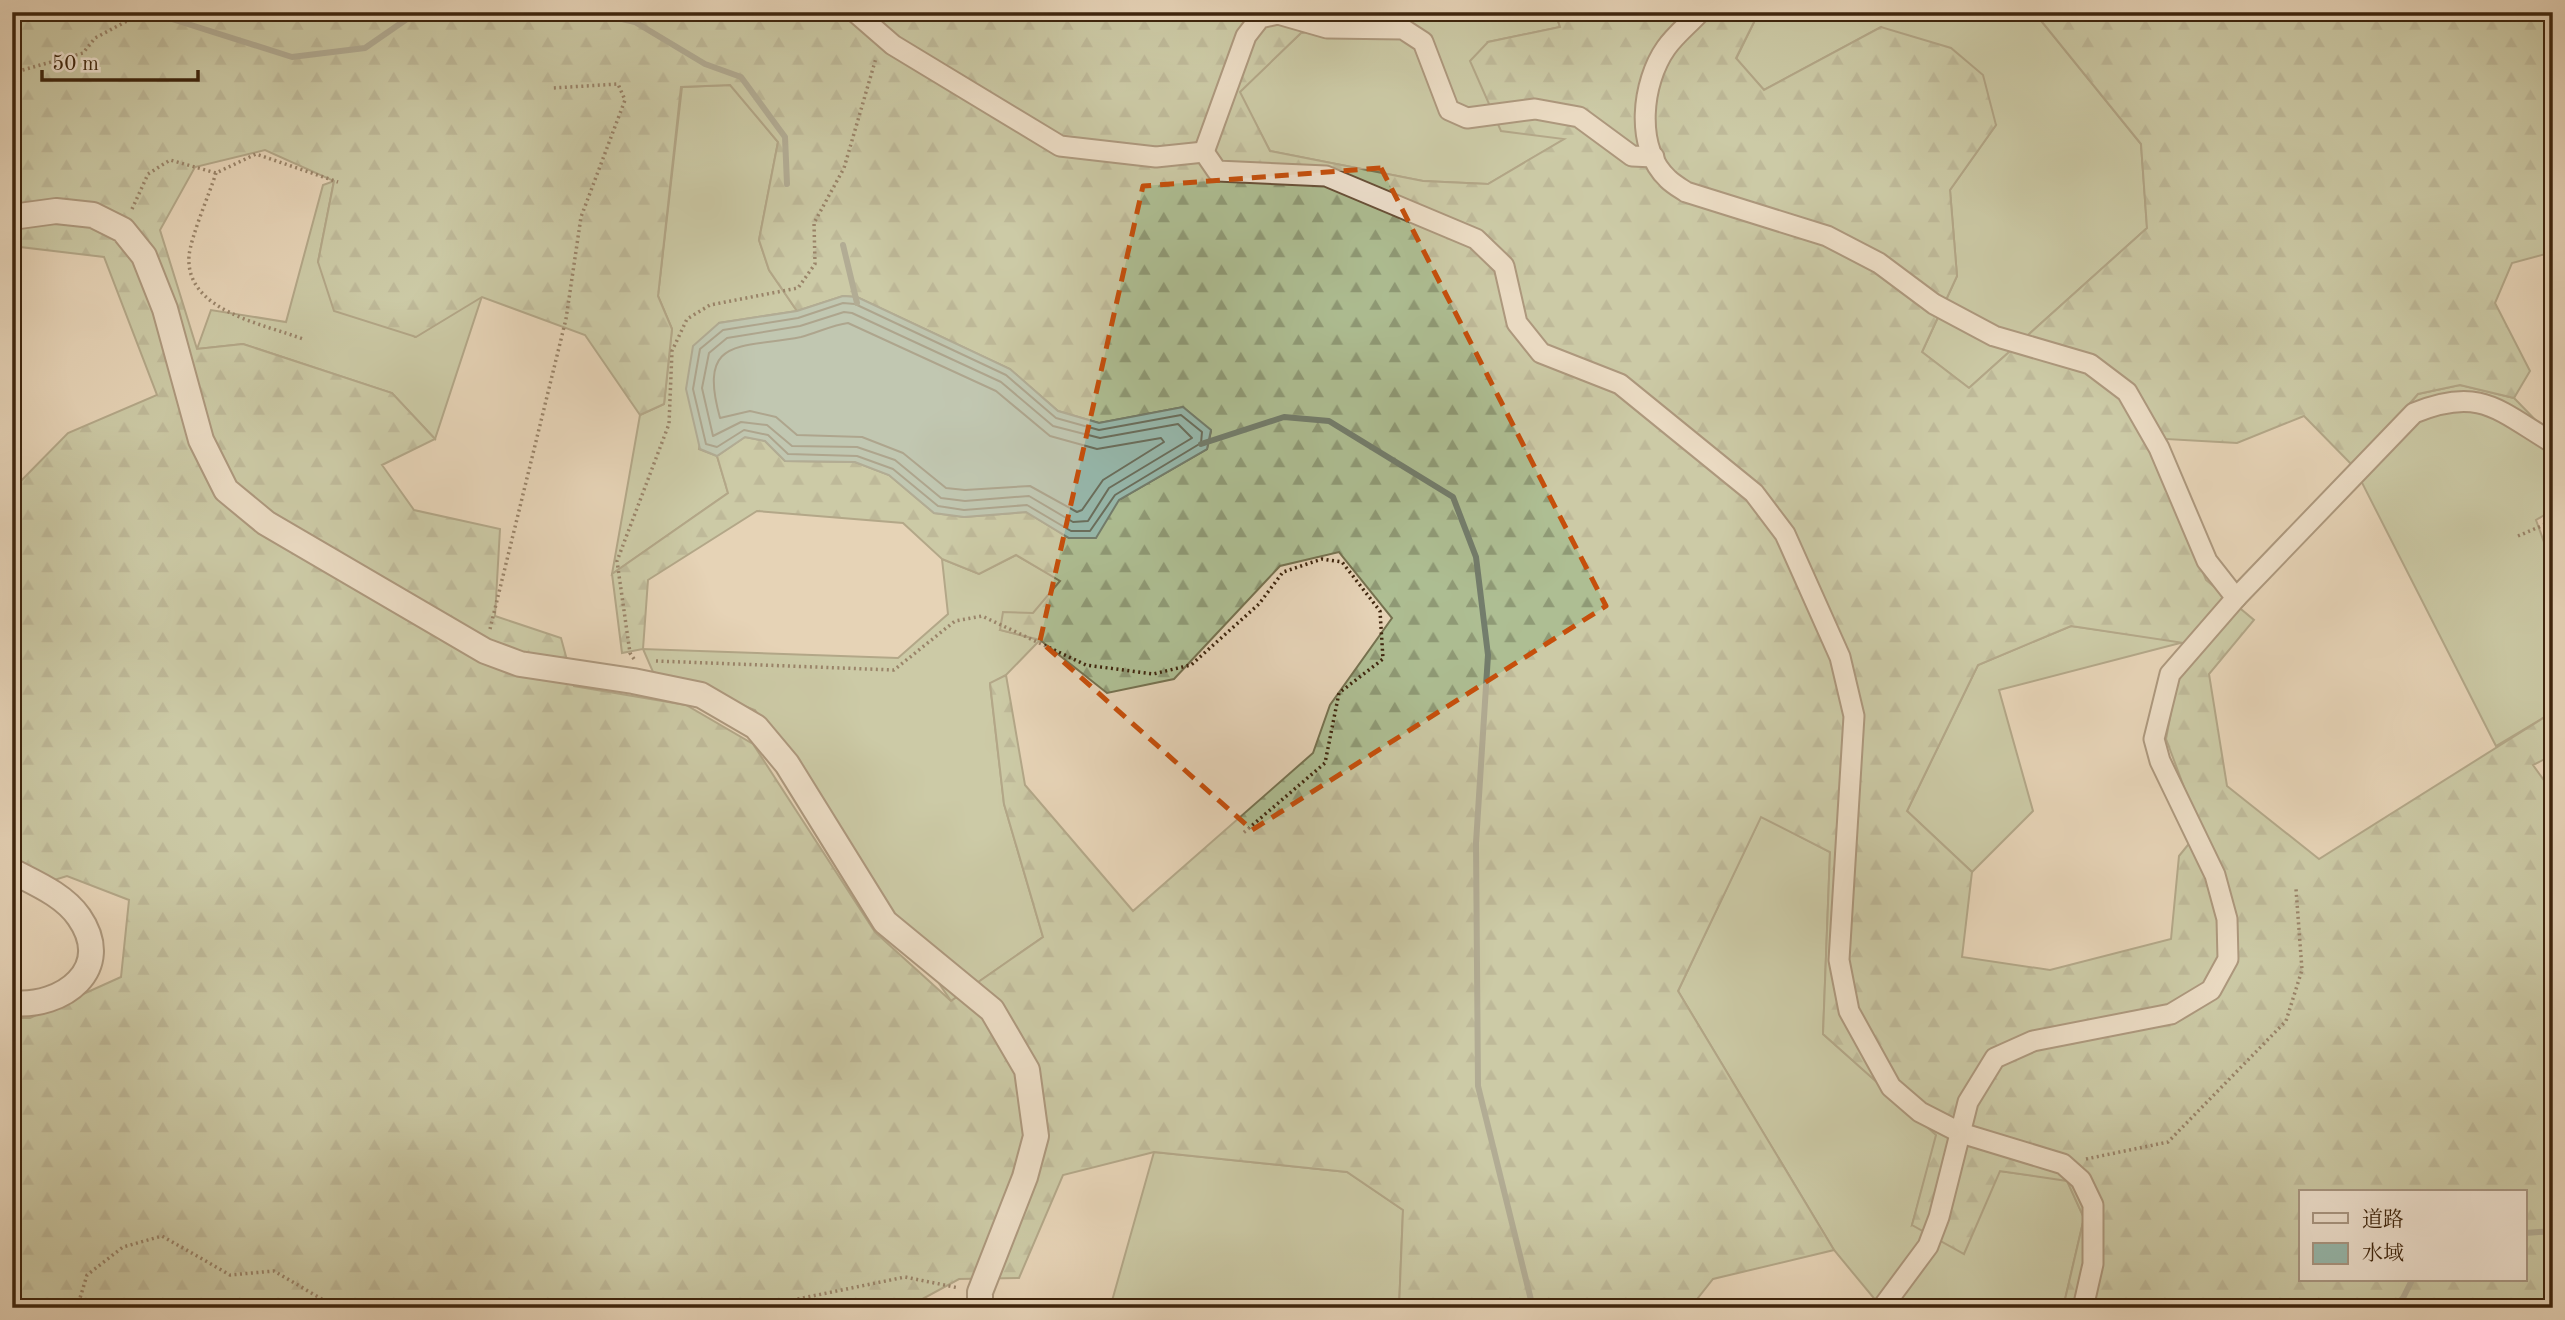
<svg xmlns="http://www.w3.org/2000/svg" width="2565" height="1320" font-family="'Old Standard TT','Noto Serif JP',serif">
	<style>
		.grass { fill: #aebe93; stroke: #767250; stroke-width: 2 }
		.forest { fill: url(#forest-firs); stroke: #767250; stroke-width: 2; fill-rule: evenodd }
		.water { fill: #96b8ac; stroke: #737d6c; stroke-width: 2 }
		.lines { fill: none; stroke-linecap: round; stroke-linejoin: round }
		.shore { stroke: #6a6e5c; stroke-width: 2 }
		.stream { stroke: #737d6c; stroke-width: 6 }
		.minor-casing { stroke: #685038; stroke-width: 23 }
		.tertiary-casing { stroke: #685038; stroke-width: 28 }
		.path { stroke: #3e250d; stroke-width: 3.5; stroke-dasharray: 2 3.5; stroke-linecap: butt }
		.minor { stroke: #efe2d0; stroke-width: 19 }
		.tertiary { stroke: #efe2d0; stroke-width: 24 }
		.marked { fill: none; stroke: #c64f0c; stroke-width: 5; stroke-dasharray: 14 9; stroke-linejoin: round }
	</style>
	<defs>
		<pattern id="forest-firs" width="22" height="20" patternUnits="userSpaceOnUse" patternTransform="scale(1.75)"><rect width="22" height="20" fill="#aebe93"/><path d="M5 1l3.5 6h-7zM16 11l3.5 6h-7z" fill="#8f9a76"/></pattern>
	</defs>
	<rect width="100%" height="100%" fill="#e6d3b7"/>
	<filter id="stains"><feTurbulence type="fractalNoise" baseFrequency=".00286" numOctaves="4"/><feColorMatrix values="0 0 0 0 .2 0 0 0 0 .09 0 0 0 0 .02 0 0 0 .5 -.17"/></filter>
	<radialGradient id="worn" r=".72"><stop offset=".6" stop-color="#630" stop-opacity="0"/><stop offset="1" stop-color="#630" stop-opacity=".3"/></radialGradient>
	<!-- grass -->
	<g class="grass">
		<path d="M 1334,12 L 1555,12 L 1560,27 L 1488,42 L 1565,139 L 1488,184 L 1423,181 L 1270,151 L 1239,92 L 1301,33 L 1331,27 Z"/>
		<path d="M 1759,12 L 2034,12 L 2141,144 L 2147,228 L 1969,388 L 1922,352 L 1957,276 L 1950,190 L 1996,125 L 1881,27 L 1764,90 L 1736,59 Z"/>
		<path d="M 731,85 L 778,142 L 759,240 L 769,270 L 797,311 L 719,323 L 699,449 L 717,456 L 728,493 L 612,574 L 640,415 L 664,404 L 672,329 L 658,296 L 682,87 Z"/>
		<path d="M 334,181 L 318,262 L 415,337 L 482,296 L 435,439 L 392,393 L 243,344 L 197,349 L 211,310 L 286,322 L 323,185 Z"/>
		<path d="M 2460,385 L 2514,398 L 2553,438 L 2553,510 L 2536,520 L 2553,567 L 2553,712 L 2496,746 L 2354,467 L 2418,394 Z"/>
		<path d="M 1016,555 L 1061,581 L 1033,614 L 1001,630 L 1040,640 L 1006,675 L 990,684 L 1004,804 L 1043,937 L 951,1001 L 755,710 L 653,672 L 643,649 L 898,658 L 948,614 L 942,559 L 979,574 Z"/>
		<path d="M 2071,626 L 2184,642 L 1999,690 L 2033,811 L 1972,872 L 1907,811 L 1978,665 Z"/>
		<path d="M 1761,816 L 1830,852 L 1823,1034 L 1937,1135 L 1912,1225 L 1999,1171 L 2067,1180 L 2084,1218 L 2063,1308 L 1882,1308 L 1834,1250 L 1678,991 Z"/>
		<path d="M 1154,1152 L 1347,1172 L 1403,1210 L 1399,1308 L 1110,1308 Z"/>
	</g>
	<!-- forest -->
	<path class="forest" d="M 12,12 L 1334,12 L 1331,27 L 1301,33 L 1240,92 L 1270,151 L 1423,181 L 1488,184 L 1564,139 L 1501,131 L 1470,61 L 1488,42 L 1560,27 L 1555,12 L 1759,12 L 1736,58 L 1764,90 L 1881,27 L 1951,48 L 1983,75 L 1996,125 L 1950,190 L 1957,276 L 1922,352 L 1969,388 L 2147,228 L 2141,144 L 2034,12 L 2553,12 L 2553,252 L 2512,263 L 2495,303 L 2530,371 L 2514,398 L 2460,385 L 2418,394 L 2354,467 L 2304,416 L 2237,443 L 2149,438 L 2206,580 L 2254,620 L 2209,674 L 2227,786 L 2319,859 L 2553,712 L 2553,755 L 2533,765 L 2553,793 L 2553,1308 L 2063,1308 L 2084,1218 L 2067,1181 L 2000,1171 L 1964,1254 L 1912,1225 L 1936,1135 L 1823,1034 L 1830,852 L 1761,817 L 1678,991 L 1834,1250 L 1713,1279 L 1690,1308 L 1399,1308 L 1403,1210 L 1347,1172 L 1154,1152 L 1063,1175 L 1019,1278 L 959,1279 L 906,1308 L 12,1308 L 12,1018 L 30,1018 L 121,977 L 129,900 L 67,876 L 12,893 L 12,490 L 68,433 L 157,395 L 104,257 L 12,246 ZM 730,85 L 778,142 L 759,240 L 769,270 L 797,311 L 843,296 L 857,297 L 1010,369 L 1058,411 L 1099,423 L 1183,407 L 1211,431 L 1207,449 L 1119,500 L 1069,538 L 1026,512 L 964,517 L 934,513 L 889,475 L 855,462 L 785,461 L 765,441 L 745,437 L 717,456 L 728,493 L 612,574 L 622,653 L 643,649 L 648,580 L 757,511 L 903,523 L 942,559 L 979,574 L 1016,555 L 1060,581 L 1033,613 L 1003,612 L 1000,630 L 1040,640 L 1107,693 L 1174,679 L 1280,566 L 1339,552 L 1392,618 L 1330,705 L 1313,753 L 1133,911 L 1025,785 L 1006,675 L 990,683 L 1004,804 L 1043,937 L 951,1001 L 875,932 L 753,744 L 686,705 L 574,686 L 561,638 L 495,616 L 500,529 L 414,510 L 382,465 L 435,439 L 392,393 L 243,344 L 197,349 L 160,230 L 195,167 L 265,150 L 334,181 L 318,262 L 334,311 L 416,337 L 482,297 L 585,335 L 640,415 L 664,404 L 672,329 L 658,296 L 681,87 ZM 2071,626 L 2184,643 L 2166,739 L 2200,830 L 2179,856 L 2171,939 L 2050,970 L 1962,957 L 1972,872 L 1907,811 L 1978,665 ZM 2301,1192 L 2525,1192 L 2525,1280 L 2301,1280 Z"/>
	<!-- water -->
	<path class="water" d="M 843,296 L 857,297 L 1010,369 L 1058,411 L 1099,423 L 1183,407 L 1211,430 L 1207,449 L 1119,500 L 1096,538 L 1069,538 L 1026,512 L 964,517 L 934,513 L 889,475 L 855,462 L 785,461 L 765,441 L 745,437 L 717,456 L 700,449 L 686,389 L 693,346 L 719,323 L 797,311 Z"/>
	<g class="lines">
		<!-- shore -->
		<g class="shore">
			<path d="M 843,303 L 855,304 L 1006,375 L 1056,418 L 1099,430 L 1181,415 L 1202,432 L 1201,443 L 1115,495 L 1090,531 L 1071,531 L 1027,505 L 964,510 L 938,506 L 893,469 L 857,456 L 788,454 L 768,435 L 744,430 L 717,447 L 706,444 L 693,389 L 700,349 L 723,330 L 798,318 Z"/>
			<path d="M 844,312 L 852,313 L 1001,382 L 1053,426 L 1100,438 L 1178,424 L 1192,438 L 1109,488 L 1088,521 L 1073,522 L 1029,496 L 965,501 L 941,498 L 895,460 L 857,447 L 792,446 L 767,425 L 741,422 L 713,436 L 702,388 L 709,353 L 727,338 L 800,326 Z"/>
			<path d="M 848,323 L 996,391 L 1050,436 L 1097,449 L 1161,438 L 1164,442 L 1103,480 L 1082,510 L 1077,512 L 1030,486 L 965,490 L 946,488 L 903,453 L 862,437 L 797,435 L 776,417 L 750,411 L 720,418 C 697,335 741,349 801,337 C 817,333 832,325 848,323 Z"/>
		</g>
		<!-- stream -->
		<g class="stream">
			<path d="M 150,12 L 292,57 L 365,48 L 417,12"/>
			<path d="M 592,12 L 635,22 L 705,64 L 741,77 L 785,137 L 787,184"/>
			<path d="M 843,245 L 857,303"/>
			<path d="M 1201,444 L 1284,417 L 1329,421 L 1453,497 L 1476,557 L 1488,655 L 1476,843 L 1478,1086 L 1533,1308"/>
			<path d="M 2525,1233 L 2553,1231"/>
			<path d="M 2394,1308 L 2403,1298 L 2412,1280"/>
		</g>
		<!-- minor casing -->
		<g class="minor-casing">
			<g id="minor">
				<path d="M 855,12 L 893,45 L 1060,146 L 1156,157 L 1204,152"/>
				<path d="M 1700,12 C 1689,24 1675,35 1666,48 C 1642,82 1634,147 1668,179 C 1673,184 1680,188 1686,192 L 1827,236 L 1879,263 L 1934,304 L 1994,336 L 2090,364 L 2127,392 L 2159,448 L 2207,561 L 2236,598"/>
				<path d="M 1204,152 L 1217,171 L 1326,176 L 1476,239 L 1504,266 L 1517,323 L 1541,353 L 1620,384 L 1754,493 L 1785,534 L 1840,657 L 1854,716 L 1839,960 L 1849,1011 L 1891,1087 L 1920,1112 L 1961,1133 L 2063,1164 L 2081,1180 L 2093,1205 L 2093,1264 L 2083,1308"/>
				<path d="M 1204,152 L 1246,36 L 1260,18 L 1278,14 L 1327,28 L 1403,29 L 1423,42 L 1449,110 L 1467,118 L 1535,109 L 1579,117 L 1632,156 L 1654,157"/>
				<path d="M 1882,1308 L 1928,1246 L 1939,1217 L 1968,1102 L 1995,1058 L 2033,1041 L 2171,1014 L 2211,990 L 2228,959 L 2227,919 L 2215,875 L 2160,761 L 2154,739 L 2170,674 L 2236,598 L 2414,413 C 2480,386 2498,410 2553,443"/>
			</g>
		</g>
		<!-- tertiary casing -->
		<g class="tertiary-casing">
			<g id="tertiary">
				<path d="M 12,217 L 56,211 L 93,215 L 123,230 L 144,256 L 165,309 L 201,440 L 226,490 L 266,523 L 485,651 L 520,664 L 633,681 L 701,695 L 756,727 L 787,764 L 885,922 L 992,1010 L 1027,1070 L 1036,1136 L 1025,1177 L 980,1292 L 980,1308"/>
				<path d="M 12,871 C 35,883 64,895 79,917 C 115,969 63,1008 12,1003"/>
			</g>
		</g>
		<!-- path -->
		<g class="path">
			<path d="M 12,73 L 83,53 L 95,38 L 144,12"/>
			<path d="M 216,173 C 209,195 191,236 189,256 C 185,311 264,324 303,339"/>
			<path d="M 132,209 L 148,174 L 170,160 L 216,173 L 256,154 L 338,182"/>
			<path d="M 2518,536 L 2553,521"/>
			<path d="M 490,629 L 566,319 L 581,217 L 625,100 L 618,84 L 553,88"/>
			<path d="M 634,659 L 630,653 L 617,561 L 669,424 L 672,351 L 687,319 L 710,305 L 798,288 L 815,264 L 814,223 L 844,168 L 876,58"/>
			<path d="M 656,661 L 894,670 L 955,621 L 982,616 L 1086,665 L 1153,674 L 1191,665 L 1259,604 L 1283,572 L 1322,559 L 1342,562 L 1380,611 L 1383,659 L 1339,693 L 1325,763 L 1242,834"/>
			<path d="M 2086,1159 L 2168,1142 L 2286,1021 L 2302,970 L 2296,889"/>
			<path d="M 77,1308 L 87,1275 L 123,1247 L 162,1236 L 230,1275 L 274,1271 L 337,1308"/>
			<path d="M 778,1308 L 788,1301 L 905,1277 L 959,1288"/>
		</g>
		<!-- minor -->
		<use href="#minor" class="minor"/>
		<!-- tertiary -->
		<use href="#tertiary" class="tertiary"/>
	</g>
	<!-- marked area -->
	<path d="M0 0H2565V1320H0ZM 1381,168 L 1606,606 L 1252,830 L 1040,641 L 1143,186 Z" fill="#e6d3b7" fill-opacity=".55" fill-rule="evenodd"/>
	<path class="marked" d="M 1381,168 L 1606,606 L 1252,830 L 1040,641 L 1143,186 Z"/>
	<!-- margin -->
	<rect width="2565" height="1320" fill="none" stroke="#e6d3b7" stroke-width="42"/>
	<rect x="14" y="14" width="2537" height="1292" fill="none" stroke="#3e250d" stroke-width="3.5"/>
	<rect x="21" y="21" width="2523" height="1278" fill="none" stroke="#3e250d" stroke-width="2"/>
	<!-- legend -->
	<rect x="2299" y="1190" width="228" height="91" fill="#efe2d0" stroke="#a89682" stroke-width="2"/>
	<rect x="2313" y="1213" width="35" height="10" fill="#efe2d0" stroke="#a89682" stroke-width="2"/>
	<text x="2362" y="1226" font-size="21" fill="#3e250d">道路</text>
	<rect x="2313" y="1243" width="35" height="21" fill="#96b8ac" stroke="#a89682" stroke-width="2"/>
	<text x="2362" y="1260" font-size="21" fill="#3e250d">水域</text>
	<!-- scale -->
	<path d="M42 70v10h156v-10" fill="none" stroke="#3e250d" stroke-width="3.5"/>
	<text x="52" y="70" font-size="21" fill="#3e250d" stroke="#efe2d0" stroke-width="5" paint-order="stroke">50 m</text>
	<rect width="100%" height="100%" filter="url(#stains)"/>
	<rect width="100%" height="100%" fill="url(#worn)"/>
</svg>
